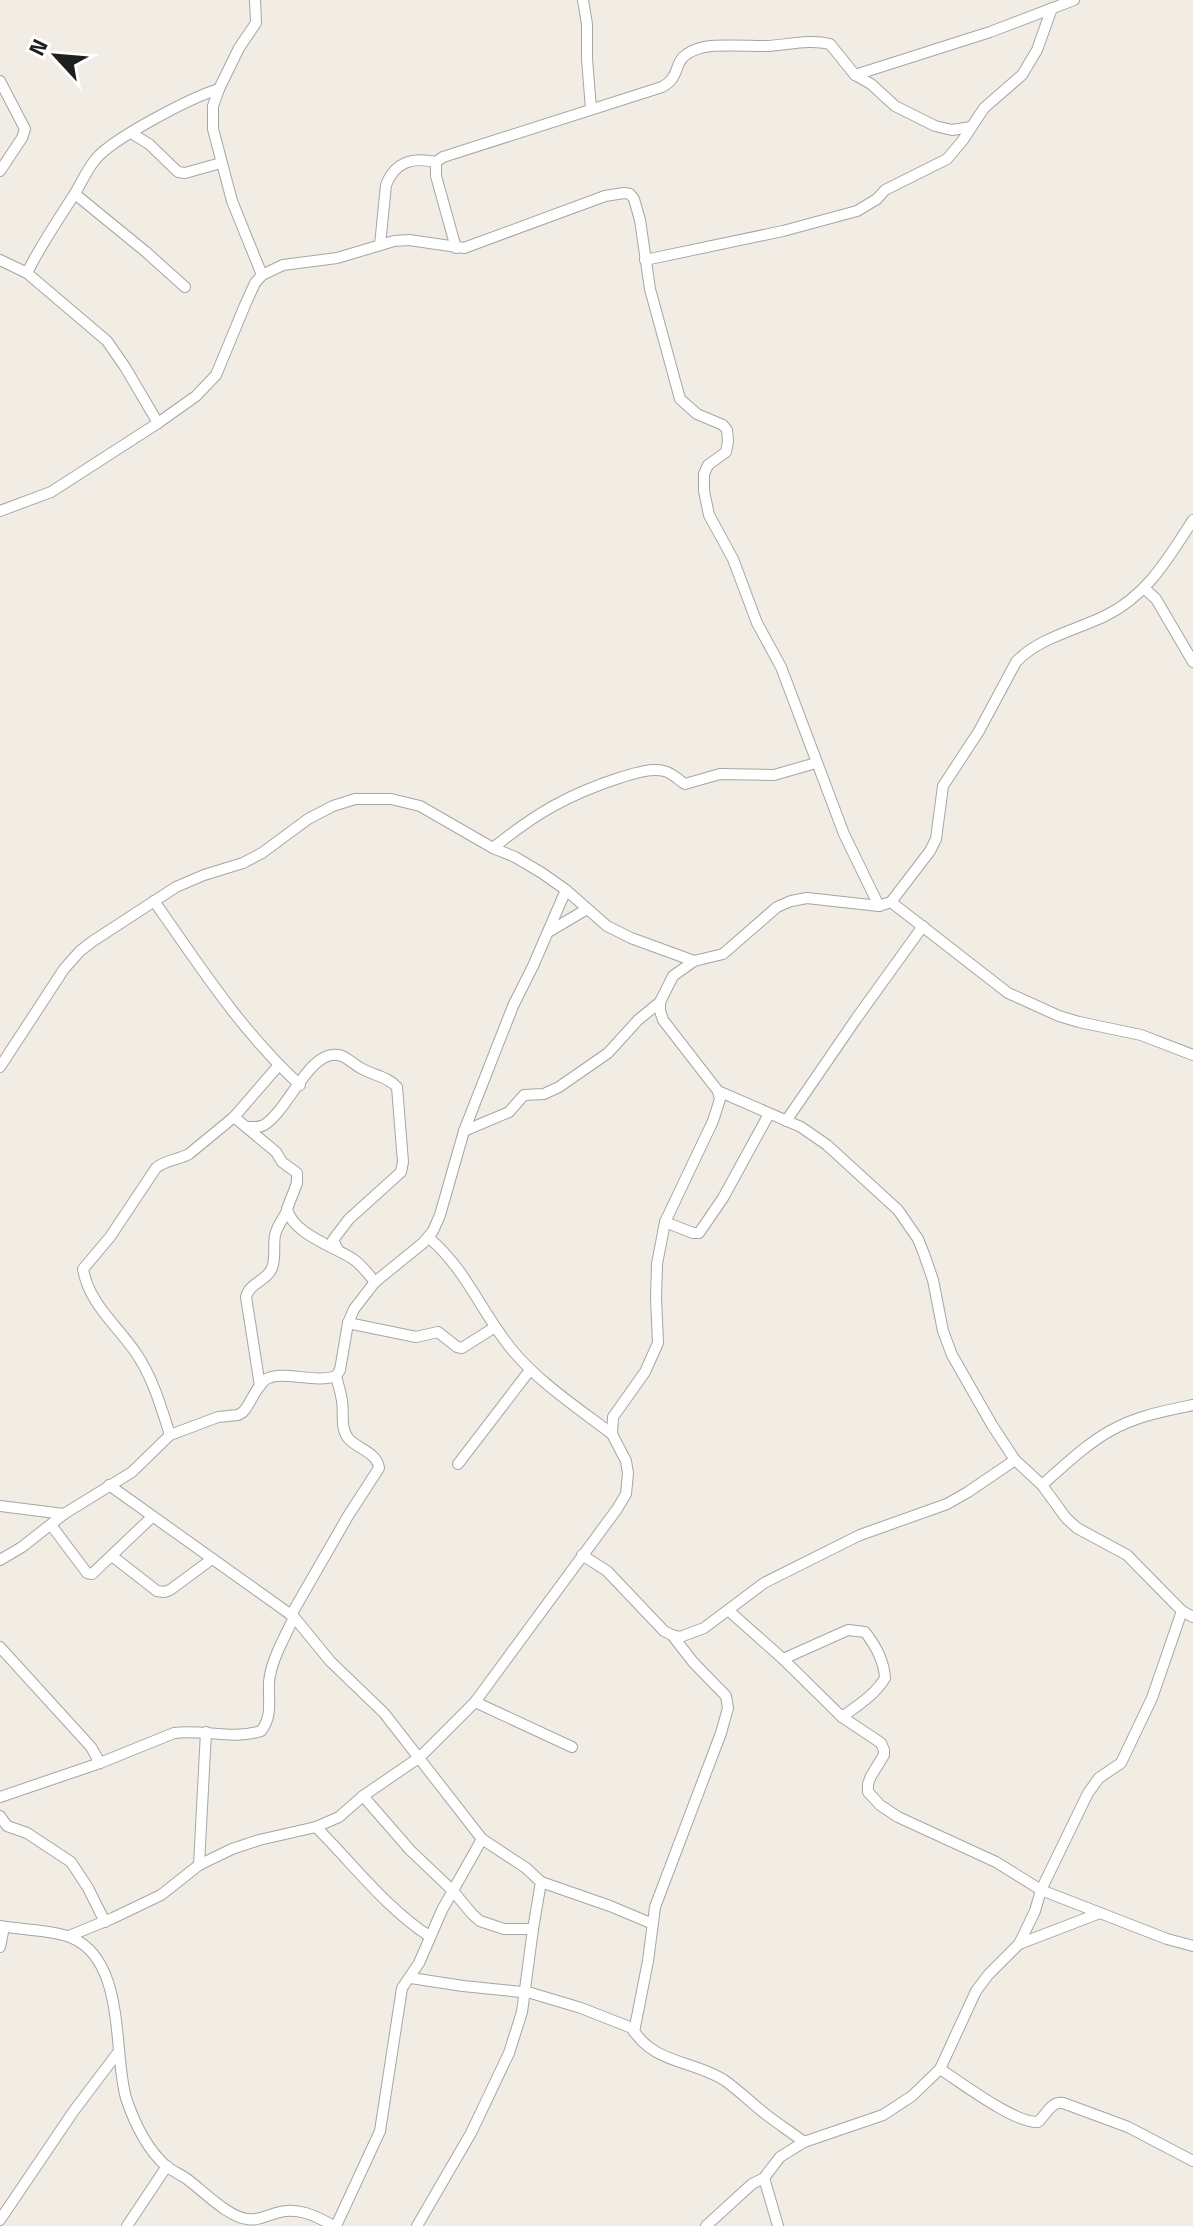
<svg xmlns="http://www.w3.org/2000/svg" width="1193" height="2226" font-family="'Titillium Web',sans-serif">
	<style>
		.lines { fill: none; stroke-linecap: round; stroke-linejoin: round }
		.minor-casing { stroke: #a6a6a6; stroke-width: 12 }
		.minor { stroke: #fff; stroke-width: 10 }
	</style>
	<rect width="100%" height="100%" fill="#f1ece4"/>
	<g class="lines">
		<!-- minor casing -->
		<g class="minor-casing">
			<g id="minor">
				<path d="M 255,0 L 256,23 L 239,48 L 219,89 L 213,106 L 213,129 L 232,201 L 262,275"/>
				<path d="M 583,0 L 587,24 L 587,59 L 591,109"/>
				<path d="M 855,75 L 990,32 L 1074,0"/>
				<path d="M 0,81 L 25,129 L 22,138 L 0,171"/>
				<path d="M 131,133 L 149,144 L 178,172 L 185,173 L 221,163"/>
				<path d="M 75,194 L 146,252 L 185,287"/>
				<path d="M 380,245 L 386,185 C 395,161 413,157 436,162"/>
				<path d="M 456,248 L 436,176 L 436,162 L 443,157 L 662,87 C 681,77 673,63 687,54 C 694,49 703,47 711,46 C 729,45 749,46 767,46 C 788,45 809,39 830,44 L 855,75 L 871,84 L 895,106 L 935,126 L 952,130 L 971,127"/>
				<path d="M 0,260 L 27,273 L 107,341 L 125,367 L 158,423"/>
				<path d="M 645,260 L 783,231 L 857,211 L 877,199 L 885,190 L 947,159 L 963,140 L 984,108 L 1022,75 L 1037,50 L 1052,8"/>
				<path d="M 27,273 C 40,246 56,223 72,198 C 80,186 86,171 95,160 C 111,139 192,97 219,89"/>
				<path d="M 0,511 L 51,492 L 158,423 L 196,396 L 216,375 L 245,305 L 255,283 L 262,275 L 283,265 L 337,258 L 394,241 L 409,240 L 464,248 L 605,196 L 624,193 L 630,194 L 634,199 L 640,220 L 650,289 L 680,399 L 697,414 L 723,425 L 727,430 L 728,441 L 726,452 L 708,465 L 704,474 L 704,491 L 709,515 L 733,559 L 757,623 L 781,667 L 844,834 L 879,906"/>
				<path d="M 1144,588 L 1156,599 L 1193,662"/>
				<path d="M 493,848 C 536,813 569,794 622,777 C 635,773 651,768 664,771 C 673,773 678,780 685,784 L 720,774 L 774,775 L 816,763"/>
				<path d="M 154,901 C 199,965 241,1031 300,1085"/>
				<path d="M 891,902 L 1008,993 L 1059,1016 L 1079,1022 L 1141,1035 L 1193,1055"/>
				<path d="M 550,931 L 587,909"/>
				<path d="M 0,1067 L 64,969 L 80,951 L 93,941 L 176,887 L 204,875 L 243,863 L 262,853 L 308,819 L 333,806 L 355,799 L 391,799 L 420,806 L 493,848 L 515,857 L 542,873 L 566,890 L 607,926 L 631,938 L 694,961"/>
				<path d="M 718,1091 L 801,1127 L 827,1145 L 898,1210 L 918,1239 L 924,1254 L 933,1280 L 943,1331 L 952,1355 L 992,1425 L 1015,1460 L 1042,1485 L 1066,1518 L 1077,1528 L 1127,1555 L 1182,1611 L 1193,1617"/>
				<path d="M 234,1117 L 276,1152 L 282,1162 L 297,1173 L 297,1183 L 287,1209 C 293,1234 333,1246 353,1259 C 362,1265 368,1274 375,1282"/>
				<path d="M 786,1121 L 856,1019 L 923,926"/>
				<path d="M 246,1127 C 252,1127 259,1128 264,1125 C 288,1111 309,1050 338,1055 C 346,1056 352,1063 359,1067 C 371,1075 387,1076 397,1087 L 403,1162 L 401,1172 L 349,1219 L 333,1240 L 338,1250"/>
				<path d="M 464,1131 L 509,1112 L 524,1095 L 544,1094 L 559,1087 L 608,1053 L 638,1020 L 660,1002"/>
				<path d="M 665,1222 L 693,1233 L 699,1233 L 723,1198 L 769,1114"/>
				<path d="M 429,1238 C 467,1270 482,1314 513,1351 C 541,1384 578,1408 612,1434"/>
				<path d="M 348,1323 L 416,1337 L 438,1332 L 457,1347 L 462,1348 L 495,1327"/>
				<path d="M 260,1386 L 246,1297 C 250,1282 267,1281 272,1268 C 276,1258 273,1246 275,1235 C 277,1226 283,1219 287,1211"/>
				<path d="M 170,1435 C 161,1407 153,1378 136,1353 C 117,1325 89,1304 83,1269 L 110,1237 L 156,1168 C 165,1160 178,1160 189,1154 L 234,1117 L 279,1065"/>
				<path d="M 458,1464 L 530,1370"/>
				<path d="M 109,1485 L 294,1617 L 330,1661 L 384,1713 L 482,1839 L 526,1868 L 541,1882 L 533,1929 L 522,2012 L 509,2053 L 471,2133 L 417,2226"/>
				<path d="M 1042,1485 C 1064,1466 1085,1445 1110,1431 C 1136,1416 1164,1411 1193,1405"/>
				<path d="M 0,1506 L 64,1514"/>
				<path d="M 51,1525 L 87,1573 L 92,1574 L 152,1517"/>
				<path d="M 582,1555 L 607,1571 L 664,1631 L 672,1635 L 680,1637 L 704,1628 L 764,1583 L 860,1535 L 947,1504 L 968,1492 L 1015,1460"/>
				<path d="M 112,1556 L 157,1591 L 164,1592 L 170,1590 L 212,1559"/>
				<path d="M 0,1560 L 22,1547 L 64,1514 L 132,1472 L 170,1435 L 218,1417 L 238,1415 L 243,1412 C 251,1403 256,1387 265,1380 C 280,1369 315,1384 336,1376 L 340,1370 L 348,1323 L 354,1309 L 375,1282 L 423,1243 L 433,1231 L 440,1215 L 464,1131 L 513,1006 L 533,966 L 566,890"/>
				<path d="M 728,1610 L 783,1659 L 842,1717 L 881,1743 L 884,1750 L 884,1755 L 871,1776 L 868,1784 L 868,1792 L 880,1805 L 898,1817 L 996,1862 L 1041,1890 L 1167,1939 L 1193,1946"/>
				<path d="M 291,1615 L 348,1516 L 379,1468 C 377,1452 357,1449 348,1438 C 340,1427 344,1413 342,1401 C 341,1393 338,1384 336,1376"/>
				<path d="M 0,1647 L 91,1747 L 100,1763"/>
				<path d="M 783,1659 L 848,1630 L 865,1632 C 876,1646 884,1661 885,1678 C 875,1695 857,1706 842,1717"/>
				<path d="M 475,1702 L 572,1747"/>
				<path d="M 363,1796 L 410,1850 L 453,1891 L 472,1914 L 480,1921 L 504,1929 L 533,1929"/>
				<path d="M 0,1797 L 100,1763 L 174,1733 C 203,1729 232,1740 261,1731 C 273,1716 268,1700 269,1682 C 271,1660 285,1637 294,1617"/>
				<path d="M 0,1816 L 7,1826 L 27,1833 L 71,1862 L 88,1888 L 105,1922"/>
				<path d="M 316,1827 C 353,1864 385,1907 429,1936"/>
				<path d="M 199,1865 L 206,1732"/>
				<path d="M 541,1882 L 610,1906 L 653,1924"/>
				<path d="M 0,1926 C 20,1930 55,1930 72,1938 C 126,1961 113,2052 126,2098 C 134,2122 147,2149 166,2166 C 172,2171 180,2174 187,2179 C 202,2190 228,2217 247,2219 C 257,2221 266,2216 276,2213 C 297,2206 316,2216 334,2226"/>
				<path d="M 69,1936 L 113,1918 L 161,1895 L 199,1865 L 232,1849 L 259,1840 L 316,1827 L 339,1817 L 363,1796 L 420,1757 L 475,1702 L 617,1509 L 626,1494 L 628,1473 L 626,1461 L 612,1434 L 613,1417 L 645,1372 L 658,1343 L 656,1298 L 657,1264 L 665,1222 L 713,1121 L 720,1099 L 718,1091 L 663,1020 L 660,1011 L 660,1002 L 673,976 L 694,961 L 723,954 L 777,907 L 791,901 L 807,898 L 879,906 L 891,902 L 930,851 L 936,839 L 943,786 L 979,731 L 1016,662 C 1038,638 1076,630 1105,616 C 1147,596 1169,557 1193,520"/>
				<path d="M 1019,1944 L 1100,1913"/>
				<path d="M 0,1947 L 4,1927"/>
				<path d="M 411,1978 L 463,1986 L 531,1993 L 581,2008 L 632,2028 C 653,2064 693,2060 724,2080 C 740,2091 753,2105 768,2116 C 780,2125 792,2133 804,2142"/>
				<path d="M 634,2032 L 648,1961 L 655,1907 L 721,1733 L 728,1708 L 726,1696 L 693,1662 L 672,1635"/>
				<path d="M 940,2069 C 962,2083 1014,2123 1038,2122 C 1046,2115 1051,2101 1063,2103 L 1128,2127 L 1193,2161"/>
				<path d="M 764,2178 L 778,2226"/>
				<path d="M 0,2220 L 73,2112 L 119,2051"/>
				<path d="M 127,2226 L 167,2166"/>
				<path d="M 336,2226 L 380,2131 L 402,1988 L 419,1963 L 442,1910 L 482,1839"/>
				<path d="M 706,2226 L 752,2184 L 764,2178 L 780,2157 L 804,2142 L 883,2115 L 912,2096 L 940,2069 L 976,1991 L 988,1975 L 1019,1944 L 1035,1911 L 1041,1890 L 1088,1793 L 1099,1778 L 1121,1763 L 1152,1698 L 1182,1611"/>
			</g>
		</g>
		<!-- minor -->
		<use href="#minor" class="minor"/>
	</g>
	<!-- north arrow -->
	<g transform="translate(56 56) rotate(296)" stroke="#ffffff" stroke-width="6" paint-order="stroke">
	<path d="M0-6L14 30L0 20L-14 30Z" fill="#1f1f1f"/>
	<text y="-12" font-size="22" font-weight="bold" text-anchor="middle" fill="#1f1f1f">N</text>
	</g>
</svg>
